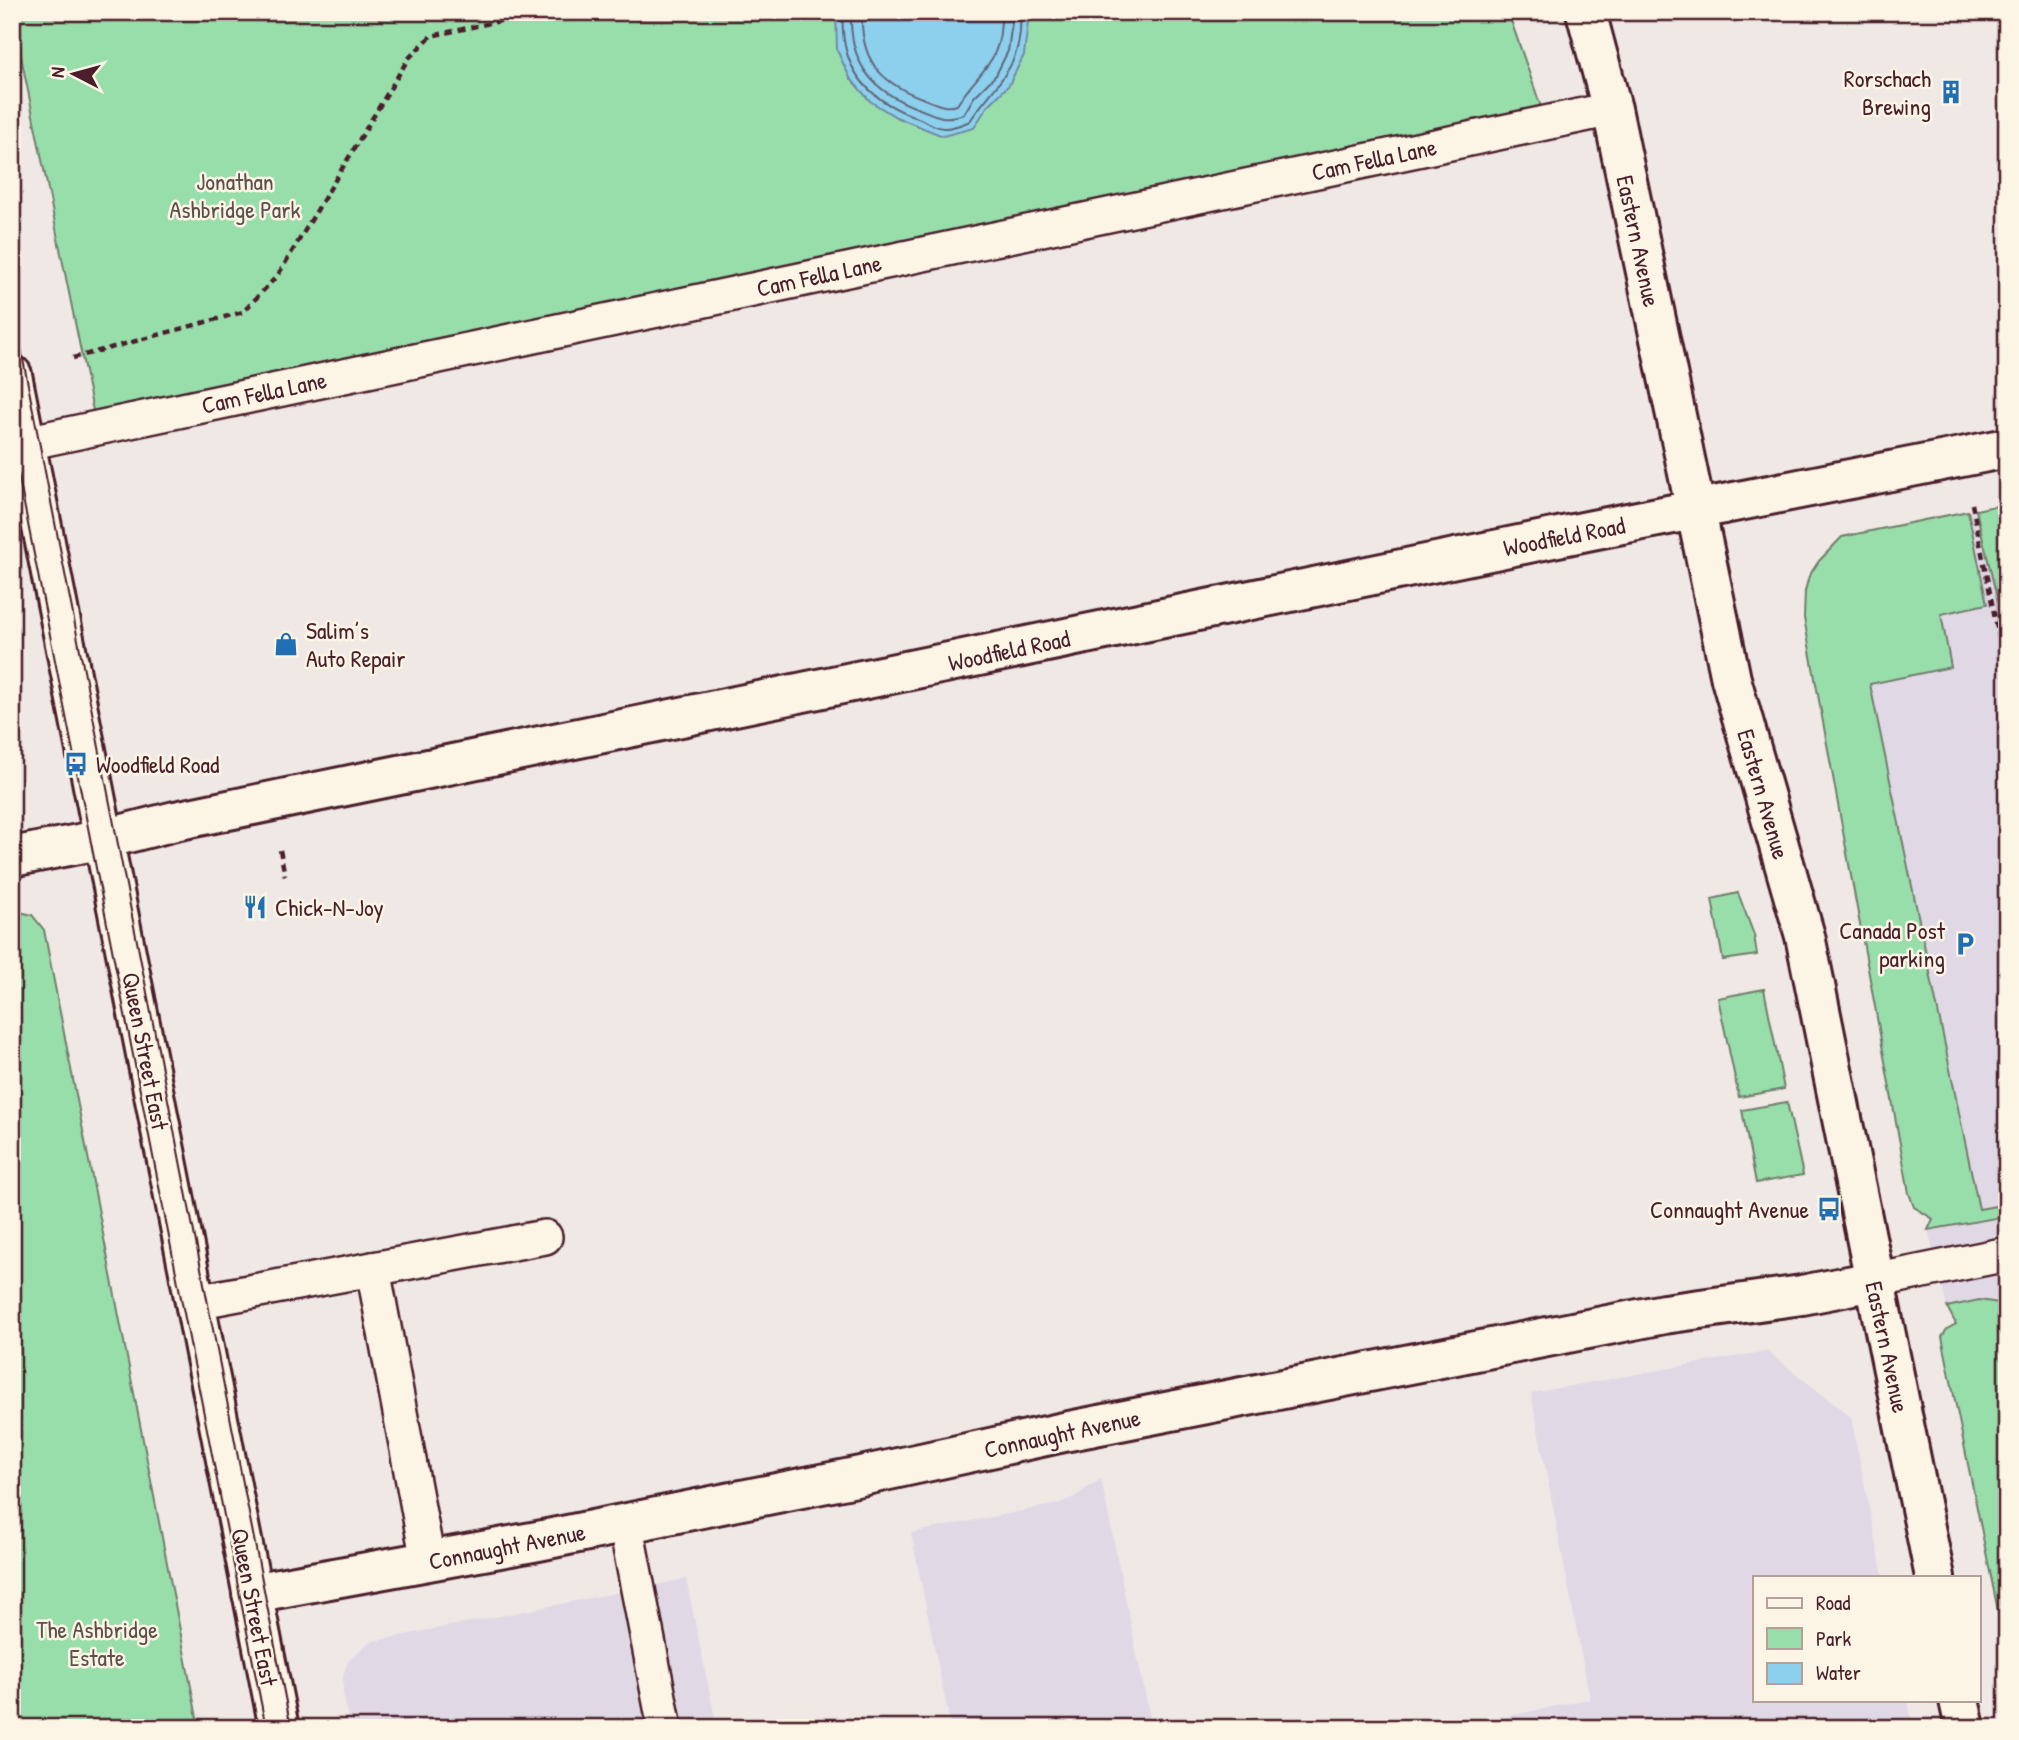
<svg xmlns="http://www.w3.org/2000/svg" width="2019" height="1740" font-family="'Patrick Hand',sans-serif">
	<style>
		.built { fill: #e0d8e5 }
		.green { fill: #98deab; stroke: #717e6b; stroke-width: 2 }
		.water { fill: #8cd0ee; stroke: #7289a0; stroke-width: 2 }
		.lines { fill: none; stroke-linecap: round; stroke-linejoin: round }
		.shore { stroke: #646679; stroke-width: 2 }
		.service-casing { stroke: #4a1f2b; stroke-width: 38 }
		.minor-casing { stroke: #4a1f2b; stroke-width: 44 }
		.tertiary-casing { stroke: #4a1f2b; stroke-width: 44 }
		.secondary-casing { stroke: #4a1f2b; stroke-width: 44 }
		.primary-casing { stroke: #4a1f2b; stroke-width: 44 }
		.path { stroke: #4a1f2b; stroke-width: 4.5; stroke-dasharray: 7 5; stroke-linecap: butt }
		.service { stroke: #fcf5e5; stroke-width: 33 }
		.minor { stroke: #fcf5e5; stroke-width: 38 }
		.tertiary { stroke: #fcf5e5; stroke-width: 38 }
		.secondary { stroke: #fcf5e5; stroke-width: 38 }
		.primary { stroke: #fcf5e5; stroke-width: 38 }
		.tram { stroke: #4a1f2b; stroke-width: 2 }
		.labels { text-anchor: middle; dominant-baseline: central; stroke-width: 5; stroke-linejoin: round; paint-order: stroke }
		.poi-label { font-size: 24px; fill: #4a1f2b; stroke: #fcf5e5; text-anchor: end }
		.street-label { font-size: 24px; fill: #4a1f2b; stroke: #fcf5e5 }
		.park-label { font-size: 24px; fill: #5e4f4b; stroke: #fcf5e5 }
	</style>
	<rect width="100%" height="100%" fill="#efe8e5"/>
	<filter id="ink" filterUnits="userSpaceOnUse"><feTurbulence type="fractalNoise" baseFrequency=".0143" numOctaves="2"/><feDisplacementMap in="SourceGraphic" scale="14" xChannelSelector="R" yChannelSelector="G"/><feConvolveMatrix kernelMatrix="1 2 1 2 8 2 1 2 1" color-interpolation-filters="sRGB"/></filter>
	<g filter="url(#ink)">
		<!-- built -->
		<g class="built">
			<path d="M 2007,503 L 2007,1655 L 1942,1337 L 1947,1329 L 1956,1324 L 1947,1307 L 1928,1230 L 1933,1219 L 1914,1207 L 1909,1193 L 1804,618 L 1805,591 L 1809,576 L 1819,561 L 1842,537 Z"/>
			<path d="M 1767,1351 L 1851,1417 L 1883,1577 L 1755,1577 L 1755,1700 L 1908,1700 L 1913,1728 L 1452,1728 L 1590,1699 L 1531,1393 Z"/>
			<path d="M 1101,1479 L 1152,1728 L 951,1728 L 911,1533 L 1058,1504 L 1074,1497 Z"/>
			<path d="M 686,1579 L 717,1728 L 350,1728 L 343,1692 L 343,1676 L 348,1661 L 369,1642 Z"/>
		</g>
		<!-- green -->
		<g class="green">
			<path d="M 12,12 L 1508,12 L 1541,107 L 93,411 Z"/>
			<path d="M 1995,506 L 2007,513 L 2007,600 L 1998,602 L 1976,510 Z"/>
			<path d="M 1968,511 L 1987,604 L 1941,614 L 1951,667 L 1870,684 L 1979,1209 L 2007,1204 L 2007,1216 L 1928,1230 L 1933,1219 L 1914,1207 L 1909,1193 L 1804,618 L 1805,591 L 1809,576 L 1819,561 L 1842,537 Z"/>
			<path d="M 1738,893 L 1754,935 L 1757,955 L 1723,960 L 1712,899 Z"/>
			<path d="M 12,910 L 32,915 L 44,930 L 199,1728 L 12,1728 Z"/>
			<path d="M 1764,989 L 1784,1089 L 1739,1097 L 1718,998 Z"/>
			<path d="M 1787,1102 L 1803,1175 L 1756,1183 L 1742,1110 Z"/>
			<path d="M 1979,1300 L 1999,1303 L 2007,1308 L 2007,1655 L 1942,1337 L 1947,1329 L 1956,1324 L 1947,1307 Z"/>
		</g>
		<!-- water -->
		<path class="water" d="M 836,12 L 1026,12 L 1028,22 L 1024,55 L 1009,85 L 987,107 L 974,128 L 943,136 L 896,117 L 870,101 L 850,78 L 837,50 Z"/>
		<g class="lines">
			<!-- shore -->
			<g class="shore">
				<path d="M 843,12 C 839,64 865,98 913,116 C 922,119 934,127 943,128 C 951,129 963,124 970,121 C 997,81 1024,67 1020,12"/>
				<path d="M 851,12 C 849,62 871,91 917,108 C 939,116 941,121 964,114 L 974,97 L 996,75 L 1008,51 L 1012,22 L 1011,12"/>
				<path d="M 862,12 C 860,58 878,82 922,98 C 935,103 944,109 957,105 C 982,66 1002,65 1001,12"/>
			</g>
			<!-- service casing -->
			<g class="service-casing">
				<g id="service">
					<path d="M 26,443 L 1612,109"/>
					<path d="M 373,1269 L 428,1561"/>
					<path d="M 1874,1281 L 2007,1254"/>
					<path d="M 195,1302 L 545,1237"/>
					<path d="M 625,1522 L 665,1728"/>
				</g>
			</g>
			<!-- minor casing -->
			<g class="minor-casing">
				<path id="minor" d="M 12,857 L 104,839 L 175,821 L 1592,530 L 2007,448"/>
			</g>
			<!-- tertiary casing -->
			<g class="tertiary-casing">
				<path id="tertiary" d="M 252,1593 L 538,1541 L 861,1476 L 1064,1432 L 1664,1314 L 1802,1295 L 1874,1281"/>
			</g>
			<!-- secondary casing -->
			<g class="secondary-casing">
				<path id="secondary" d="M 12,375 L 279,1728"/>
			</g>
			<!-- primary casing -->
			<g class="primary-casing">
				<g id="primary">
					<path d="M 1586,12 L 1612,109 L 1731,679 L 1805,936 L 1935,1577"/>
					<path d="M 1959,1700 L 1965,1728"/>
				</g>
			</g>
			<!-- path -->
			<g class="path">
				<path d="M 73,358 L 243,312 L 278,275 L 408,59 L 431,36 L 541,12"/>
				<path d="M 1972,504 L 2007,677"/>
				<path d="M 280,850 L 285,876"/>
			</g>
			<!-- service -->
			<use href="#service" class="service"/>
			<!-- minor -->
			<use href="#minor" class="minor"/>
			<!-- tertiary -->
			<use href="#tertiary" class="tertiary"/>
			<!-- secondary -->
			<use href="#secondary" class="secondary"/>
			<!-- primary -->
			<use href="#primary" class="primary"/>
			<!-- tram -->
			<g class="tram">
				<path d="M 12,303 L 291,1728"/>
				<path d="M 12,443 L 266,1728"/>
			</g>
		</g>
	</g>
	<!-- icons -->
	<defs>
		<g id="building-bare" transform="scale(1.89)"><path d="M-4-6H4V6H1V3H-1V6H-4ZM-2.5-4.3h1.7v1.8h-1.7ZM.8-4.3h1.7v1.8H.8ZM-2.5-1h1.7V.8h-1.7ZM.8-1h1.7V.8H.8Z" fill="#1f6fb2" stroke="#fcf5e5" stroke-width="2.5" paint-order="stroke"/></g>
		<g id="shop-bare" transform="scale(1.89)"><path d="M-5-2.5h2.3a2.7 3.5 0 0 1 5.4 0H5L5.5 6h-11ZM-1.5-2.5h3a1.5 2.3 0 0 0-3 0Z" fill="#1f6fb2" stroke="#fcf5e5" stroke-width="2.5" paint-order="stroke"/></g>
		<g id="bus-bare" transform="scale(1.89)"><path d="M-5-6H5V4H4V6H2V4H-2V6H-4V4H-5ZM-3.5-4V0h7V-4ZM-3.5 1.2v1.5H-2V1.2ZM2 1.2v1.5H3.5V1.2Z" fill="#1f6fb2" stroke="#fcf5e5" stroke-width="2.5" paint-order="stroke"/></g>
		<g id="restaurant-bare" transform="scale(1.89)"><path d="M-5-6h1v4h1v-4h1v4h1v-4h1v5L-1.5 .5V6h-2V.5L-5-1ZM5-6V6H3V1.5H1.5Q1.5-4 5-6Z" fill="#1f6fb2" stroke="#fcf5e5" stroke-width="2.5" paint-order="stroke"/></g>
		<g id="parking-bare" transform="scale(1.89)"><path d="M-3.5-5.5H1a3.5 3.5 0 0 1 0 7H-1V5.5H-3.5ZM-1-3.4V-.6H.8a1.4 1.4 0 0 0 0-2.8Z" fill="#1f6fb2" stroke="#fcf5e5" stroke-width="2.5" paint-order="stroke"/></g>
	</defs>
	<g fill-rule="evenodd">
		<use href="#building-bare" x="1951" y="92"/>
		<use href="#shop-bare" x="286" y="644"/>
		<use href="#bus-bare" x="76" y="764"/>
		<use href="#restaurant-bare" x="255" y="907"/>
		<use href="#parking-bare" x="1965" y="944"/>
		<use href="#bus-bare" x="1829" y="1209"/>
	</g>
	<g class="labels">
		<!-- poi labels -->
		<g class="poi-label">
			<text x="1931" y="78">Rorschach<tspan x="1931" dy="28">Brewing</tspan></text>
			<text x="306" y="630" text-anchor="start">Salim’s<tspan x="306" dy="28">Auto Repair</tspan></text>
			<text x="96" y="764" text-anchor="start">Woodfield Road</text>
			<text x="275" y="907" text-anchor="start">Chick-N-Joy</text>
			<text x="1945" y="930">Canada Post<tspan x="1945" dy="28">parking</tspan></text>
			<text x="1809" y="1209">Connaught Avenue</text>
		</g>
		<!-- street labels -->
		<g class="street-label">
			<text transform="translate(1374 159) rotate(-12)">Cam Fella Lane</text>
			<text transform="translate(1639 241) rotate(78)">Eastern Avenue</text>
			<text transform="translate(819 275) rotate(-12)">Cam Fella Lane</text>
			<text transform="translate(264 392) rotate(-12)">Cam Fella Lane</text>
			<text transform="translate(1564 536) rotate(-11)">Woodfield Road</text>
			<text transform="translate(1009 650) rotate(-12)">Woodfield Road</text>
			<text transform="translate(1764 794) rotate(74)">Eastern Avenue</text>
			<text transform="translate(146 1051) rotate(79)">Queen Street East</text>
			<text transform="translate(1888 1347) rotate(78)">Eastern Avenue</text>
			<text transform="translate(1062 1433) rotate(-12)">Connaught Avenue</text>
			<text transform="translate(507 1546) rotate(-11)">Connaught Avenue</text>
			<text transform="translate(255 1607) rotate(79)">Queen Street East</text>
		</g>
		<!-- park labels -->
		<g class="park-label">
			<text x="235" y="181">Jonathan<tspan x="235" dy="28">Ashbridge Park</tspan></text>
			<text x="97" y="1629">The Ashbridge<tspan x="97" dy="28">Estate</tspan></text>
		</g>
	</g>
	<!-- margin -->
	<rect width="2019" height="1740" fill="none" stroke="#fcf5e5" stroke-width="42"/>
	<rect x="21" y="21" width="1977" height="1698" fill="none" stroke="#4a1f2b" stroke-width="2.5" filter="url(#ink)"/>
	<!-- legend -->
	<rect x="1753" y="1576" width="228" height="126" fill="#fcf5e5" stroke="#b59f9b" stroke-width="2"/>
	<rect x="1767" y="1598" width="35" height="10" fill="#fcf5e5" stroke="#b59f9b" stroke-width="2"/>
	<text x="1816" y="1610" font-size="21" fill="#4a1f2b">Road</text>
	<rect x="1767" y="1628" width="35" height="21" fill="#98deab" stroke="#b59f9b" stroke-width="2"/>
	<text x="1816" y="1646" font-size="21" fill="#4a1f2b">Park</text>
	<rect x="1767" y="1663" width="35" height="21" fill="#8cd0ee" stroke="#b59f9b" stroke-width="2"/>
	<text x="1816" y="1680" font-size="21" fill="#4a1f2b">Water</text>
	<!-- north arrow -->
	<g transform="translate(74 74) rotate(276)" stroke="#fcf5e5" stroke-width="5" paint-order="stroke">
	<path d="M0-5L12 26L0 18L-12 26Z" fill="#4a1f2b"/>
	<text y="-10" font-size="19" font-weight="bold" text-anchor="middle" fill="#4a1f2b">N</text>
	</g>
</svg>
